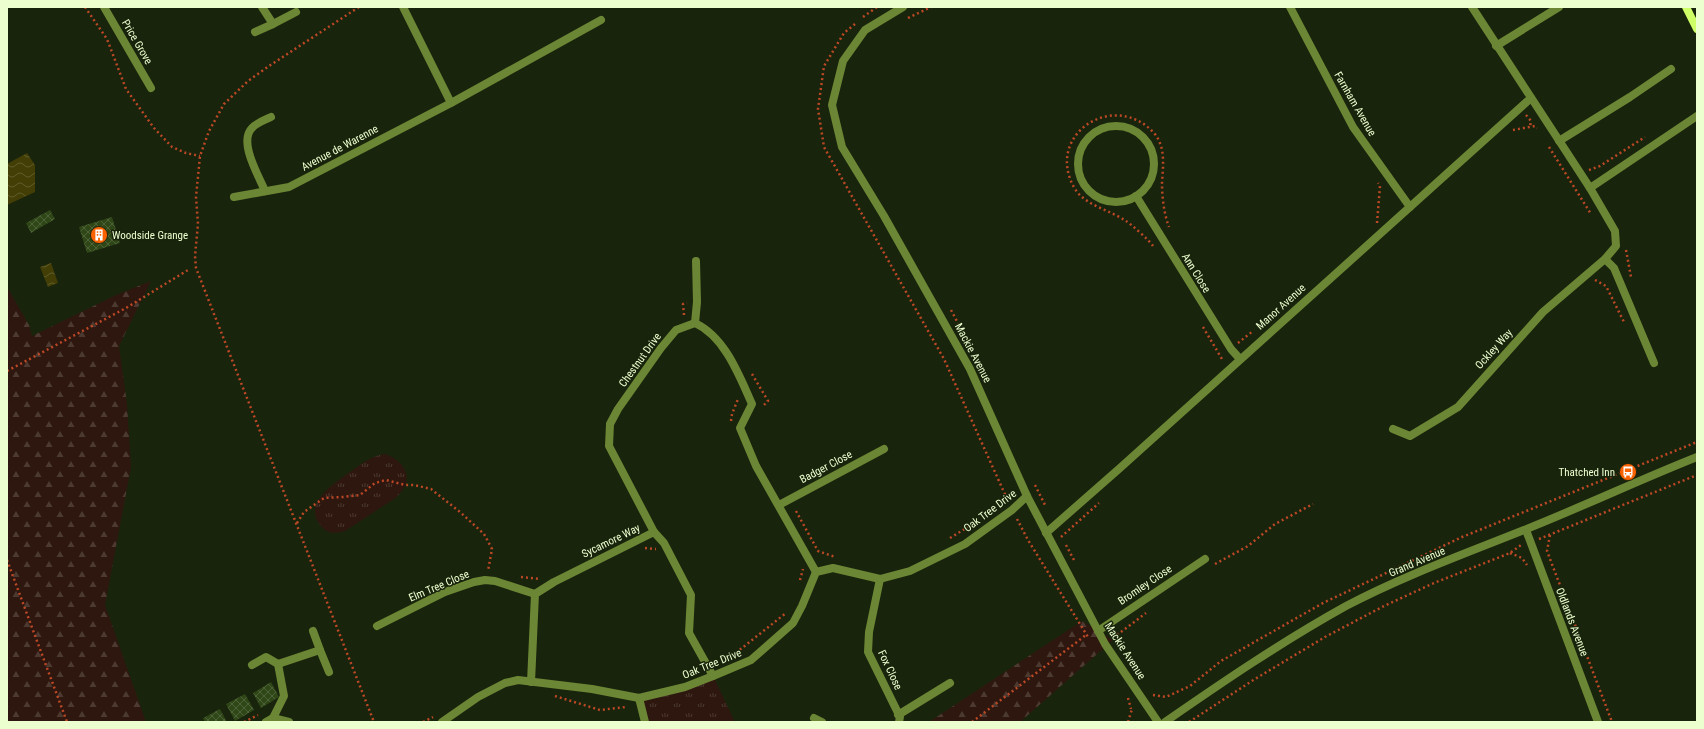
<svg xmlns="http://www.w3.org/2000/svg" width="1704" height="729" font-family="'Roboto Condensed',sans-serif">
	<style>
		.forest { fill: url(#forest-firs) }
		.park { fill: url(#park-tufts) }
		.water { fill: url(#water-waves) }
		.building { fill: url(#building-cross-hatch) }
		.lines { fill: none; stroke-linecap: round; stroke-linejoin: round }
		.path { stroke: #bc4826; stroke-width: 2.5; stroke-dasharray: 2 3; stroke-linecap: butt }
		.lane { stroke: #6b8634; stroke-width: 8 }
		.street { stroke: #6b8634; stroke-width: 8 }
		.secondary { stroke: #cfff66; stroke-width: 8 }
		.labels { text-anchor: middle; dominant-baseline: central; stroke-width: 3; stroke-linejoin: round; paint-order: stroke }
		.street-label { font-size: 11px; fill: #ecffcf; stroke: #19240c }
		.poi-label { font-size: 11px; fill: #ecffcf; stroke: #19240c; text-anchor: start }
	</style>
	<defs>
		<pattern id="forest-firs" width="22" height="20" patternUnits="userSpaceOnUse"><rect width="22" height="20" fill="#2e170f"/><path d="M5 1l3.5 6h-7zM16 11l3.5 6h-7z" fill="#4c3a31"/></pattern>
		<pattern id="park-tufts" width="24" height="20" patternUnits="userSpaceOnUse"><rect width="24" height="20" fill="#2e170f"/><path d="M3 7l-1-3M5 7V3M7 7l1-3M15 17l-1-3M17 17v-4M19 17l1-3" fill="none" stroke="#4c3a31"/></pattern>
		<pattern id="water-waves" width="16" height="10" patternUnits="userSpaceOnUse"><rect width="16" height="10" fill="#433e06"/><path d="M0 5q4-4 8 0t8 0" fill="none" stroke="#5e5b29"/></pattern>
		<pattern id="building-cross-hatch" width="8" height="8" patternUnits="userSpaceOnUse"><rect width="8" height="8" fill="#2f4617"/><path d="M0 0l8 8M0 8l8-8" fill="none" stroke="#4d6238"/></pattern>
	</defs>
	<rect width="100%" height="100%" fill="#19240c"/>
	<!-- forest -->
	<g class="forest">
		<path d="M 151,281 L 119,346 L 127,404 L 131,467 L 105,605 L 146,722 L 7,722 L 7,287 L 29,325 L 32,336 L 116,295 Z"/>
		<path d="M 1082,621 L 1113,640 L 1020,722 L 929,722 Z"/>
	</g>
	<!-- park -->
	<g class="park">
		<path d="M 385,454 C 397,458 410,469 406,483 C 405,488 400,493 397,497 L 345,531 C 334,534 327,534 320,525 C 303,504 332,485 347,474 C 359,466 370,456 385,454 Z"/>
		<path d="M 713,676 L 735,722 L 646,722 L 639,698 Z"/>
	</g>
	<!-- water -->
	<g class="water">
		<path d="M 27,153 L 35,165 L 35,192 L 7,205 L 7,164 Z"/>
		<path d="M 51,263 L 58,283 L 48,287 L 40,267 Z"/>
	</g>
	<!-- building -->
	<g class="building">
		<path d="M 50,210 L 55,219 L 31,233 L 26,223 Z"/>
		<path d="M 112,217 L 120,243 L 87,253 L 79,227 Z"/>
		<path d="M 271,682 L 279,697 L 261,708 L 253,693 Z"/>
		<path d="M 245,694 L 254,710 L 235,721 L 226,704 Z"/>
		<path d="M 220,709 L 227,722 L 205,722 L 203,718 Z"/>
	</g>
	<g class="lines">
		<!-- path -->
		<g class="path">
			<path d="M 85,7 L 107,39 L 126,89 L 154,128 L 172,147 L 186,153 L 200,156"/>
			<path d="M 359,7 L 269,66 L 248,81 L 224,104 L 209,131 L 200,156 L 196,197 L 198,224 L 195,256 L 196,268 L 374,722"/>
			<path d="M 863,17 L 877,7"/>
			<path d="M 908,18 L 931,7"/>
			<path d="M 855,24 L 844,33 L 824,66 L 818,109 L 824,147 L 944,359 L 1008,501"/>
			<path d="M 1526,115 L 1531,121 L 1530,127"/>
			<path d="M 1513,130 L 1535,126 L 1537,128"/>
			<path d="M 1549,147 L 1591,214"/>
			<path d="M 1589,170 L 1600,166 L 1645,137"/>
			<path d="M 1377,223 L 1380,186 L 1378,183"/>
			<path d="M 1153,246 C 1149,240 1132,225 1126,221 C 1110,210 1086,206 1075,189 C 1043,135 1114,89 1154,133 C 1166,147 1163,166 1162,183 C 1162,197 1164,214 1169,227"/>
			<path d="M 1626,250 L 1631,277"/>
			<path d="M 1595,280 L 1606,286 L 1624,322"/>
			<path d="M 951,310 L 960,327"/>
			<path d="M 684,315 L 683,304 L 687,303"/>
			<path d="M 1203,327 L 1222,359"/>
			<path d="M 1238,343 L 1253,331"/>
			<path d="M 7,371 L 126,308 L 188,270"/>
			<path d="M 752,374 L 768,401 L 763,406"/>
			<path d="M 731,421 L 732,414 L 738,399"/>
			<path d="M 1035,485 L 1046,507"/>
			<path d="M 796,511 L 818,551 L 835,557"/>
			<path d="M 1017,519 L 1028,540 L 1088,637"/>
			<path d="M 297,523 L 304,512 L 324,498 L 343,497 L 360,495 L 375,483 L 386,480 L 405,485 L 414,485 L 431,489 L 460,512 L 484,534 L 492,549 L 488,571"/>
			<path d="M 1550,535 L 1547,551 L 1612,722"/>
			<path d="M 1061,537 L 1099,503"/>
			<path d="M 950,538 L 968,527"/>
			<path d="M 1539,539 L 1697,475"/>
			<path d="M 1066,545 L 1075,562"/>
			<path d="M 645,548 L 656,549"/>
			<path d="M 1510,553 L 1522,558 L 1527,565"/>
			<path d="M 7,560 L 67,722"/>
			<path d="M 1215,564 L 1248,546 L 1275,524 L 1313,504"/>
			<path d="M 521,577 L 540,579"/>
			<path d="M 800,580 L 803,569"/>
			<path d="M 1113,638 L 1146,613"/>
			<path d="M 732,656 L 786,613"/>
			<path d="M 1153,695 L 1166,697 L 1190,686 L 1221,661 L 1323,603 L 1462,537 L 1697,442"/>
			<path d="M 555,696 L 600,710 L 626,707"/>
			<path d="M 1128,698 L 1131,709"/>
			<path d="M 244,722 L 258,715"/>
			<path d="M 423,722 L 433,717"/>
			<path d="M 972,722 L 1086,635"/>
			<path d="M 1128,722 L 1132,709"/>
			<path d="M 1189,722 L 1255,679 L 1325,637 L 1384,606 L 1434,583 L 1510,553 L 1521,545"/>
		</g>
		<!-- lane -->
		<g class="lane">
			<path d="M 1496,46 L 1559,7"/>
			<path d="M 1559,141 L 1630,97 L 1671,69"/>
			<path d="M 695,323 L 697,302 L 696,261"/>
			<path d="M 320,650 L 329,672"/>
			<path d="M 252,665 L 266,657 L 278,664"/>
			<path d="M 898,715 L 950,683"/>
			<path d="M 273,718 L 284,696 L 278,664 L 320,650 L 313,631"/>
			<path d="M 814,718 L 822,722"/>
		</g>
		<!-- street -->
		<g class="street">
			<path d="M 104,7 L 151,88"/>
			<path d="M 262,7 L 273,24"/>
			<path d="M 403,7 L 451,103"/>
			<path d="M 903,7 L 865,30 L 843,61 L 832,105 L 842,147 L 884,216 L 970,369 L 1027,496 L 1105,644 L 1158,722"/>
			<path d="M 1290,7 L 1353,127 L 1410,207"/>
			<path d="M 255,32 L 273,24 L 296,12"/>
			<circle cx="1116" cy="164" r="38"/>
			<path d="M 1590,188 L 1697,116"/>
			<path d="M 265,191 C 259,176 238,142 252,128 C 256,123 265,120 271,117"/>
			<path d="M 1136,196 L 1231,349 L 1240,359"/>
			<path d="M 234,197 L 289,187 L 451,103 L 601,20"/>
			<path d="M 1605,259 L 1614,268 L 1654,363"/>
			<path d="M 1393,429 L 1410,436 L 1458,407 L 1543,312 L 1605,259 L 1616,246 L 1615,231 L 1590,188 L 1472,7"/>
			<path d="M 779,505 L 884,449"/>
			<path d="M 1526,530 L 1598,722"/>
			<path d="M 654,532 L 609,446 L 610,424 L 618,409 L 661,348 L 676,330 L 695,323 C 725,337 739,375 752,404 L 740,428 L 756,466 L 816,572"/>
			<path d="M 1046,533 L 1120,468 L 1531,98"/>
			<path d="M 880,579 L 869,632 L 868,652 L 900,717 L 899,722"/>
			<path d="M 377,626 L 445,592 L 474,582 L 485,580 L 495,581 L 535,594"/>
			<path d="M 1098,631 L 1205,559"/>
			<path d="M 531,682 L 535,594 L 554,582 L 654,532 L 664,543 L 691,595 L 689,633 L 713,676"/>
			<path d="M 639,698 L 645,722"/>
			<path d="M 266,722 L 273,718 L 289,722"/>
			<path d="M 442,722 L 478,697 L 505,683 L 518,680 L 592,689 L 639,698 L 685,687 L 713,676 L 751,660 L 793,623 L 802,606 L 816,572 L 833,568 L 880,579 L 910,571 L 965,544 L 1012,510 L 1027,496"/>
			<path d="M 1165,722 C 1224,681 1283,641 1346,606 C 1403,576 1464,554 1524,530 C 1582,507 1639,480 1697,457"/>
		</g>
		<!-- secondary -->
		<path class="secondary" d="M 1686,7 L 1697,29"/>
	</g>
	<!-- icons -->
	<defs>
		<g id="building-disc" transform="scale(0.9)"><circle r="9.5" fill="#fa6100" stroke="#19240c"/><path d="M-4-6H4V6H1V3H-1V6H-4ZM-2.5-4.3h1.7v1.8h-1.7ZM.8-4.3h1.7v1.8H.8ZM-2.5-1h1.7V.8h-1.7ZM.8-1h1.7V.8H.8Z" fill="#fff"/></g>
		<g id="bus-disc" transform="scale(0.9)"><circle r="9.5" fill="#fa6100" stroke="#19240c"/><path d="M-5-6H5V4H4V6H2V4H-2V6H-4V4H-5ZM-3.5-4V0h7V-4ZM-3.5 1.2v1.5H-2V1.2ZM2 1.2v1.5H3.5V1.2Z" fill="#fff"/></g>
	</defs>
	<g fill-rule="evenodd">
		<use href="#building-disc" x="99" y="235"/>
		<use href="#bus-disc" x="1628" y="472"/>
	</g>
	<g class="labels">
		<!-- street labels -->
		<g class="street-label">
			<text transform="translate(137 42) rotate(60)">Price Grove</text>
			<text transform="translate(1355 104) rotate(60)">Farnham Avenue</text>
			<text transform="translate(340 148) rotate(-28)">Avenue de Warenne</text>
			<text transform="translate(1196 273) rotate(58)">Ann Close</text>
			<text transform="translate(1281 307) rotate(-42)">Manor Avenue</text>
			<text transform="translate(1494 349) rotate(-48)">Ockley Way</text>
			<text transform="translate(973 353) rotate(62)">Mackie Avenue</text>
			<text transform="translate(640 360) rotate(-54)">Chestnut Drive</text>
			<text transform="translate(826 467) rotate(-28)">Badger Close</text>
			<text transform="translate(990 511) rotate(-37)">Oak Tree Drive</text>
			<text transform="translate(611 541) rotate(-26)">Sycamore Way</text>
			<text transform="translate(1417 562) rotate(-23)">Grand Avenue</text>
			<text transform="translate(1145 585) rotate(-34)">Bromley Close</text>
			<text transform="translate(439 586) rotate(-23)">Elm Tree Close</text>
			<text transform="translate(1572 622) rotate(69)">Oldlands Avenue</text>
			<text transform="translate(1125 651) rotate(57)">Mackie Avenue</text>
			<text transform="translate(712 664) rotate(-22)">Oak Tree Drive</text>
			<text transform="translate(890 670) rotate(65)">Fox Close</text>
		</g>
		<!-- poi labels -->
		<g class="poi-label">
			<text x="112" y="235">Woodside Grange</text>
			<text x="1615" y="472" text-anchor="end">Thatched Inn</text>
		</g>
	</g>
	<!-- border -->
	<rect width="1704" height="729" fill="none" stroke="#ecffcf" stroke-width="16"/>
</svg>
